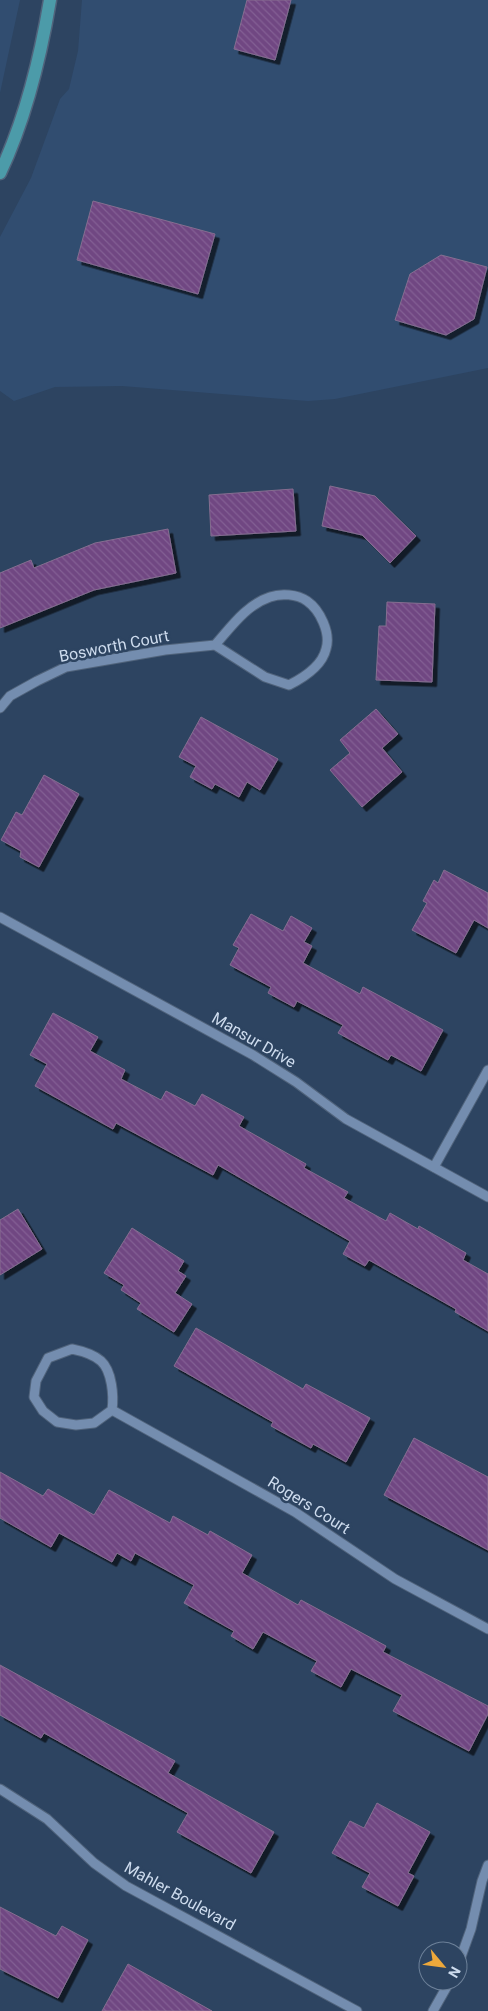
<svg xmlns="http://www.w3.org/2000/svg" width="488" height="2011" font-family="Roboto,sans-serif">
	<style>
		.built { fill: #314d70 }
		.building { fill: url(#building-back-hatch); stroke: #856e90; filter: url(#shadow) }
		.lines { fill: none; stroke-linecap: round; stroke-linejoin: round }
		.minor-casing { stroke: #50637b; stroke-width: 11 }
		.major-casing { stroke: #50637b; stroke-width: 15 }
		.minor { stroke: #748daf; stroke-width: 9 }
		.major { stroke: #4c9ba9; stroke-width: 12 }
		.labels { text-anchor: middle; dominant-baseline: central; stroke-width: 5; stroke-linejoin: round; paint-order: stroke }
		.street-label { font-size: 16px; fill: #cedcee; stroke: #2d4461 }
	</style>
	<defs>
		<pattern id="building-back-hatch" width="6" height="6" patternUnits="userSpaceOnUse" patternTransform="scale(1.25)"><rect width="6" height="6" fill="#704682"/><path d="M-1 5l2 2M0 0l6 6M5-1l2 2" fill="none" stroke="#836094"/></pattern>
		<filter id="shadow"><feDropShadow dx="4.5" dy="4.5" stdDeviation="0" flood-color="#0009"/></filter>
	</defs>
	<rect width="100%" height="100%" fill="#2d4461"/>
	<!-- built -->
	<g class="built">
		<path d="M 0,0 L 20,0 L 0,93 Z"/>
		<path d="M 82,0 L 488,0 L 488,368 L 335,399 L 308,401 L 122,386 L 55,387 L 14,401 L 0,391 L 0,237 L 31,178 L 60,99 L 69,89 L 78,51 Z"/>
	</g>
	<!-- building -->
	<g class="building">
		<path d="M 247,0 L 291,0 L 275,60 L 234,49 Z"/>
		<path d="M 93,201 L 215,234 L 198,294 L 77,260 Z"/>
		<path d="M 441,255 L 487,267 L 474,319 L 446,335 L 395,320 L 410,274 Z"/>
		<path d="M 330,486 L 375,496 L 416,536 L 390,563 L 362,535 L 322,526 Z"/>
		<path d="M 293,489 L 296,531 L 211,536 L 209,495 Z"/>
		<path d="M 168,529 L 176,573 L 94,590 L 0,628 L 0,573 L 31,560 L 34,568 L 95,543 Z"/>
		<path d="M 387,602 L 435,604 L 432,682 L 376,680 L 379,626 L 386,626 Z"/>
		<path d="M 376,709 L 398,734 L 382,748 L 402,772 L 362,807 L 330,770 L 350,753 L 340,740 Z"/>
		<path d="M 201,717 L 278,759 L 260,790 L 247,782 L 239,797 L 215,784 L 212,789 L 190,777 L 196,766 L 179,757 Z"/>
		<path d="M 44,775 L 79,794 L 39,867 L 20,857 L 21,851 L 1,840 L 16,812 L 22,815 Z"/>
		<path d="M 444,870 L 488,893 L 488,928 L 474,920 L 456,953 L 412,930 L 427,903 L 423,901 L 434,880 L 438,883 Z"/>
		<path d="M 251,914 L 283,931 L 291,916 L 312,928 L 304,942 L 312,946 L 303,963 L 360,994 L 363,987 L 443,1030 L 421,1071 L 391,1055 L 388,1060 L 338,1033 L 343,1025 L 297,1001 L 294,1007 L 268,993 L 271,987 L 230,965 L 239,948 L 233,945 Z"/>
		<path d="M 53,1013 L 98,1037 L 90,1051 L 125,1070 L 121,1079 L 161,1100 L 166,1091 L 195,1106 L 202,1094 L 244,1117 L 239,1126 L 306,1164 L 304,1168 L 348,1192 L 344,1198 L 386,1221 L 390,1213 L 418,1229 L 419,1226 L 466,1253 L 463,1260 L 488,1274 L 488,1331 L 455,1312 L 456,1309 L 369,1260 L 365,1266 L 343,1254 L 350,1241 L 218,1165 L 213,1175 L 116,1123 L 113,1129 L 35,1086 L 47,1064 L 30,1055 Z"/>
		<path d="M 18,1209 L 42,1249 L 0,1275 L 0,1220 Z"/>
		<path d="M 132,1228 L 184,1261 L 178,1271 L 186,1276 L 175,1293 L 192,1304 L 174,1332 L 137,1309 L 141,1303 L 121,1290 L 124,1285 L 104,1273 Z"/>
		<path d="M 196,1328 L 303,1389 L 306,1384 L 370,1418 L 346,1462 L 313,1444 L 311,1448 L 271,1426 L 273,1422 L 174,1366 Z"/>
		<path d="M 414,1438 L 488,1477 L 488,1550 L 384,1495 Z"/>
		<path d="M 0,1472 L 43,1496 L 48,1489 L 94,1515 L 109,1490 L 170,1523 L 173,1516 L 208,1535 L 210,1531 L 252,1555 L 242,1573 L 298,1605 L 301,1600 L 386,1646 L 383,1652 L 488,1706 L 488,1714 L 469,1751 L 393,1711 L 402,1695 L 351,1669 L 341,1687 L 311,1671 L 317,1661 L 263,1632 L 253,1649 L 231,1636 L 234,1631 L 184,1603 L 194,1585 L 135,1553 L 131,1561 L 117,1553 L 112,1562 L 59,1533 L 51,1547 L 0,1518 Z"/>
		<path d="M 0,1665 L 175,1761 L 168,1773 L 274,1832 L 251,1873 L 177,1832 L 188,1813 L 44,1733 L 41,1738 L 0,1715 Z"/>
		<path d="M 377,1803 L 430,1832 L 408,1873 L 414,1876 L 398,1906 L 362,1887 L 370,1873 L 332,1853 L 350,1821 L 364,1828 Z"/>
		<path d="M 0,1907 L 56,1936 L 62,1926 L 88,1940 L 58,1998 L 0,1969 Z"/>
		<path d="M 128,1964 L 212,2011 L 102,2011 Z"/>
	</g>
	<g class="lines">
		<!-- minor casing -->
		<g class="minor-casing">
			<g id="minor">
				<path d="M 0,708 L 10,696 L 37,681 L 66,667 L 165,650 L 215,645 L 265,677 L 289,685 C 303,678 322,666 326,649 C 331,633 320,610 307,601 C 297,594 281,593 270,597 C 246,605 231,627 215,645"/>
				<path d="M 0,917 L 253,1055 L 296,1082 L 346,1119 L 488,1197"/>
				<path d="M 434,1167 L 488,1070"/>
				<path d="M 72,1349 C 82,1351 93,1354 101,1361 C 112,1371 114,1396 112,1410 L 94,1423 L 76,1425 L 57,1422 L 43,1411 L 34,1397 L 36,1381 L 48,1358 Z"/>
				<path d="M 112,1410 L 295,1512 L 395,1579 L 488,1629"/>
				<path d="M 0,1789 L 47,1819 L 94,1863 L 126,1886 L 357,2011"/>
				<path d="M 458,1965 L 471,1929 L 482,1881 L 488,1865"/>
				<path d="M 433,2011 L 450,1981"/>
			</g>
		</g>
		<!-- major casing -->
		<g class="major-casing">
			<path id="major" d="M 0,173 C 26,118 40,60 50,0"/>
		</g>
		<!-- minor -->
		<use href="#minor" class="minor"/>
		<!-- major -->
		<use href="#major" class="major"/>
	</g>
	<g class="labels">
		<!-- street labels -->
		<g class="street-label">
			<text transform="translate(114 646) rotate(-11)">Bosworth Court</text>
			<text transform="translate(254 1040) rotate(30)">Mansur Drive</text>
			<text transform="translate(309 1505) rotate(32)">Rogers Court</text>
			<text transform="translate(180 1896) rotate(29)">Mahler Boulevard</text>
		</g>
	</g>
	<!-- north arrow -->
	<g transform="translate(443 1966) rotate(119)"><circle r="24" fill="#2d4461" stroke="#6d8199"/>
	<path d="M0-4L9 19L0 12L-9 19Z" fill="#eda83b"/>
	<text y="-8" font-size="14" font-weight="bold" text-anchor="middle" fill="#cedcee">N</text>
	</g>
</svg>
